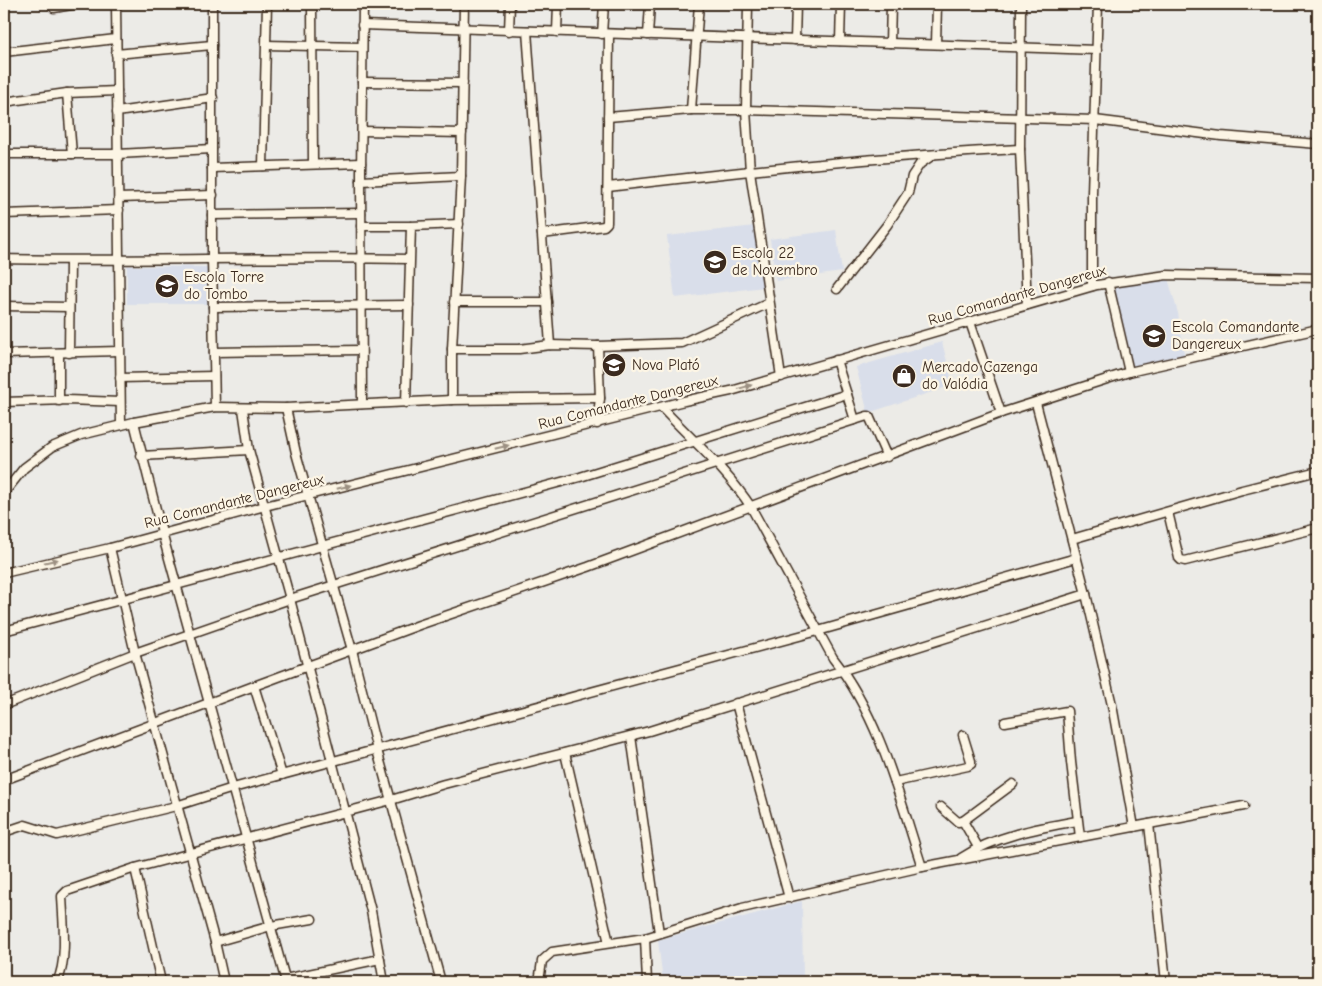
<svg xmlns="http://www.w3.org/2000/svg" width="1322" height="986" font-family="'Comic Neue',sans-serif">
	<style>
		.built { fill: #d9deea }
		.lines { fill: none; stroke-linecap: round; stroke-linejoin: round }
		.minor-casing { stroke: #3b2a1e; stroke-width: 11 }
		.minor { stroke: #fcf5e5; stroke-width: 8 }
		.oneway { fill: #9c9082 }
		.labels { text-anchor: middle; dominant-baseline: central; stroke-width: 4.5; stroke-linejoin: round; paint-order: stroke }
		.poi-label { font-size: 15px; fill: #3b2a1e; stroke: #fcf5e5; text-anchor: start }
		.street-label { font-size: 15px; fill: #3b2a1e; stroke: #fcf5e5 }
	</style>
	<rect width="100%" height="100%" fill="#ecebe7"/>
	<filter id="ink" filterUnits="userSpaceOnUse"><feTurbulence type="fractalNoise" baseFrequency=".02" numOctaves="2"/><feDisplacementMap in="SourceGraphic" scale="10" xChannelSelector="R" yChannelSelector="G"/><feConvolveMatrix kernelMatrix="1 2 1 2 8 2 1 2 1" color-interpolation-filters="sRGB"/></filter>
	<g filter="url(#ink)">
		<!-- built -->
		<g class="built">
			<path d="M 755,226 L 764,287 L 675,298 L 667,236 Z"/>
			<path d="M 836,230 L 842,272 L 776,281 L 770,239 Z"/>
			<path d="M 127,266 L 208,267 L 207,304 L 127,304 Z"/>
			<path d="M 1167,275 L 1178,313 L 1185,360 L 1133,371 L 1113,282 Z"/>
			<path d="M 942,342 L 953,385 L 868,413 L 856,367 Z"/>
			<path d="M 802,901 L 803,982 L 663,982 L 658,940 Z"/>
		</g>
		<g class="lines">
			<!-- minor casing -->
			<g class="minor-casing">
				<g id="minor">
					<path d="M 116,4 L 121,425"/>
					<path d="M 212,4 L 212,258 L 215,407"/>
					<path d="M 312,4 L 313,164"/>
					<path d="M 748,4 L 746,110 L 750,171 L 781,377"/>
					<path d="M 1021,4 L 1020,149 L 1027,305"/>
					<path d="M 54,8 L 77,4"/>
					<path d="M 362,25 L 1097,50"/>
					<path d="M 509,31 L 510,4"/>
					<path d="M 527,31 L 550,345"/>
					<path d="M 557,32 L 558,4"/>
					<path d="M 602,34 L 604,4"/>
					<path d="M 648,35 L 650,4"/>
					<path d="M 795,40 L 796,4"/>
					<path d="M 840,41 L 841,4"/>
					<path d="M 890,43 L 891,4"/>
					<path d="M 936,44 L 937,4"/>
					<path d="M 266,45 L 362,47"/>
					<path d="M 4,52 L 116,39"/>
					<path d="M 116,54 L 212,45"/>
					<path d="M 362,82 L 463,83"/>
					<path d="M 67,93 L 72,154"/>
					<path d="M 4,102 L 67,93 L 117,91"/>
					<path d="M 691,110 L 699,4"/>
					<path d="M 117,112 L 213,98"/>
					<path d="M 608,117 L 691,110 L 746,110 L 1095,120 L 1221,136 L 1318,144"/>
					<path d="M 362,131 L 462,133"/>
					<path d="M 4,154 L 118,154 L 212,149"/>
					<path d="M 263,166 L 267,4"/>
					<path d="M 212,168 L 361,163"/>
					<path d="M 361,181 L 461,176"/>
					<path d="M 608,187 C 745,171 882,156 1020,149"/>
					<path d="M 119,198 L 213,195"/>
					<path d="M 4,214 L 119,210"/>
					<path d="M 212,215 L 361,213"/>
					<path d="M 361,226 L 411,226"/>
					<path d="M 542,234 L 604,226 L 607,223 L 609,34"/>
					<path d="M 4,259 C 139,262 274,256 409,259"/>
					<path d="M 1108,282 L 1129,372"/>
					<path d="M 1092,286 L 1092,193 L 1098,4"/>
					<path d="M 837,289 L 887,225 L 908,193 L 912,176 L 920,164 L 933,155"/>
					<path d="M 454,302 L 547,302"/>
					<path d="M 4,306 L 69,307"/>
					<path d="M 213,307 L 409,305"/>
					<path d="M 970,322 L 1001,413"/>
					<path d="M 452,349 L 519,349 L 550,345 L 598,346 L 682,343 L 769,303"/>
					<path d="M 214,352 L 361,350"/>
					<path d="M 69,353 L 70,261"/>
					<path d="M 4,354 L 119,351"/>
					<path d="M 836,360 L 855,420"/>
					<path d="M 120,378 L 214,376"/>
					<path d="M 452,400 L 452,349 L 461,176 L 464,4"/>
					<path d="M 59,401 L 59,353"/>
					<path d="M 4,402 L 67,400 L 120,402"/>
					<path d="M 406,403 L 411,226 L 459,224"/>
					<path d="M 1036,403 L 1086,594 L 1112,705 L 1134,827"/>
					<path d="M 362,404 L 361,173 L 363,4"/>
					<path d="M 286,408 L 296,453 L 352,650 L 377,750 L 441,982"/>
					<path d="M 243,409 L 249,450 L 290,599 L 371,911 L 384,982"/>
					<path d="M 134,422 L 162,533 L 286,982"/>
					<path d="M 597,424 L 600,398 L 598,346"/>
					<path d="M 141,456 L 249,450"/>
					<path d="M 4,493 L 24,468 L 52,447 L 81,435 L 134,422 L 215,407 L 286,408 L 452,400 L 600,398"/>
					<path d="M 1168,512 L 1179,558 L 1181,560 L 1185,561 L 1318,528"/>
					<path d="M 1072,539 L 1242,490 L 1318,471"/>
					<path d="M 110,548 L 135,653 L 215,942 L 224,982"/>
					<path d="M 4,573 L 110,548 L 265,506 L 684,401 L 731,391 L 1097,285 L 1167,275 L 1318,278"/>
					<path d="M 4,631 L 580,477 L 847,394"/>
					<path d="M 254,686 L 282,775"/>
					<path d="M 736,703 L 789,898"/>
					<path d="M 4,705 L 135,653 L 290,599 L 867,416 L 869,416 L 887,457"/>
					<path d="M 1005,722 L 1067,711 L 1071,762 L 1080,837"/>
					<path d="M 631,736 L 659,933"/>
					<path d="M 565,753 L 609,943"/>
					<path d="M 4,780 L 254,686 L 419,625 L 588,567 L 1001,413 L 1129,372 L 1318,329"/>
					<path d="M 895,782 L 968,766 L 971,764 L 971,761 L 963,735"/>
					<path d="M 941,807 L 958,822 L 963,821"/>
					<path d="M 1149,824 L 1166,982"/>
					<path d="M 4,832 L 25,825 L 57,835 L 176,806 L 233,788 L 818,631 L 1076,558"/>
					<path d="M 978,847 L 963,821 L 1013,784"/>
					<path d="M 961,858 C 995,836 1037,828 1077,821"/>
					<path d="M 922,867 L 1244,806"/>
					<path d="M 135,868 L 161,982"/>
					<path d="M 645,938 L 647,982"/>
					<path d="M 215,942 L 271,926 L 312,919"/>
					<path d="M 285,979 L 380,959"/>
					<path d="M 57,982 C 68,961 63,920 62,896 L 67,891 L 135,868 L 391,800 L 444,784 L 649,731 L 1086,594"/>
					<path d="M 539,982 L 542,961 L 552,952 L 645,938 L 742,908 L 922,867 C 899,796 880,718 833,658 L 751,507 C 727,470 692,440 662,408"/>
				</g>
			</g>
			<!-- minor -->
			<use href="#minor" class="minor"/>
		</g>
		<!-- one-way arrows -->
		<defs><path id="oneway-solid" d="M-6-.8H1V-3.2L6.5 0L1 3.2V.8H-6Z" transform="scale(1.25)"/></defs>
		<g class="oneway">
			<use href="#oneway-solid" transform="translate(745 387) rotate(-16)"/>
			<use href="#oneway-solid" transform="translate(502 447) rotate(-14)"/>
			<use href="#oneway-solid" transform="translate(344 487) rotate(-14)"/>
			<use href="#oneway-solid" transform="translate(51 561) rotate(-13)"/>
		</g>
	</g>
	<!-- icons -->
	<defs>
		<g id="school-disc" transform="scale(1.25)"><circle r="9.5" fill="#3b2a1e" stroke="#fcf5e5"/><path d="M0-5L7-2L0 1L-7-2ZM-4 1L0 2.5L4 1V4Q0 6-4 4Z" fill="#fff"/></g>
		<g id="shop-disc" transform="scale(1.25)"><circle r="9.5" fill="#3b2a1e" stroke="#fcf5e5"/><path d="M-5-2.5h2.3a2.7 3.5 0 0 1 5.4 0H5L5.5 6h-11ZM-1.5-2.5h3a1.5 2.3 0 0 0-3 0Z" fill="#fff"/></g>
	</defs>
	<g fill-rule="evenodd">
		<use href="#school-disc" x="715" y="262"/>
		<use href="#school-disc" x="167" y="286"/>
		<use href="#school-disc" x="1154" y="336"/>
		<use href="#school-disc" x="614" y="365"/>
		<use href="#shop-disc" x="904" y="376"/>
	</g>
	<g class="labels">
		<!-- poi labels -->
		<g class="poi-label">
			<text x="732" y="253">Escola 22<tspan x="732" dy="17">de Novembro</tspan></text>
			<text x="184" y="277">Escola Torre<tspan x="184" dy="17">do Tombo</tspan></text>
			<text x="1172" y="327">Escola Comandante<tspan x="1172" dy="17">Dangereux</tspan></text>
			<text x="632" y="365">Nova Plató</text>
			<text x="922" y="367">Mercado Cazenga<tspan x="922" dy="17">do Valódia</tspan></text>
		</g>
		<!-- street labels -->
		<g class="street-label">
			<text transform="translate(1017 295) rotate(-16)">Rua Comandante Dangereux</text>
			<text transform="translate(628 402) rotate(-14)">Rua Comandante Dangereux</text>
			<text transform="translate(234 501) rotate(-14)">Rua Comandante Dangereux</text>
		</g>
	</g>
	<!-- margin -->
	<rect width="1322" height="986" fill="none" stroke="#fcf5e5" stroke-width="20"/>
	<rect x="10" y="10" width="1302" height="966" fill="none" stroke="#3b2a1e" stroke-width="2" filter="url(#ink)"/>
</svg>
